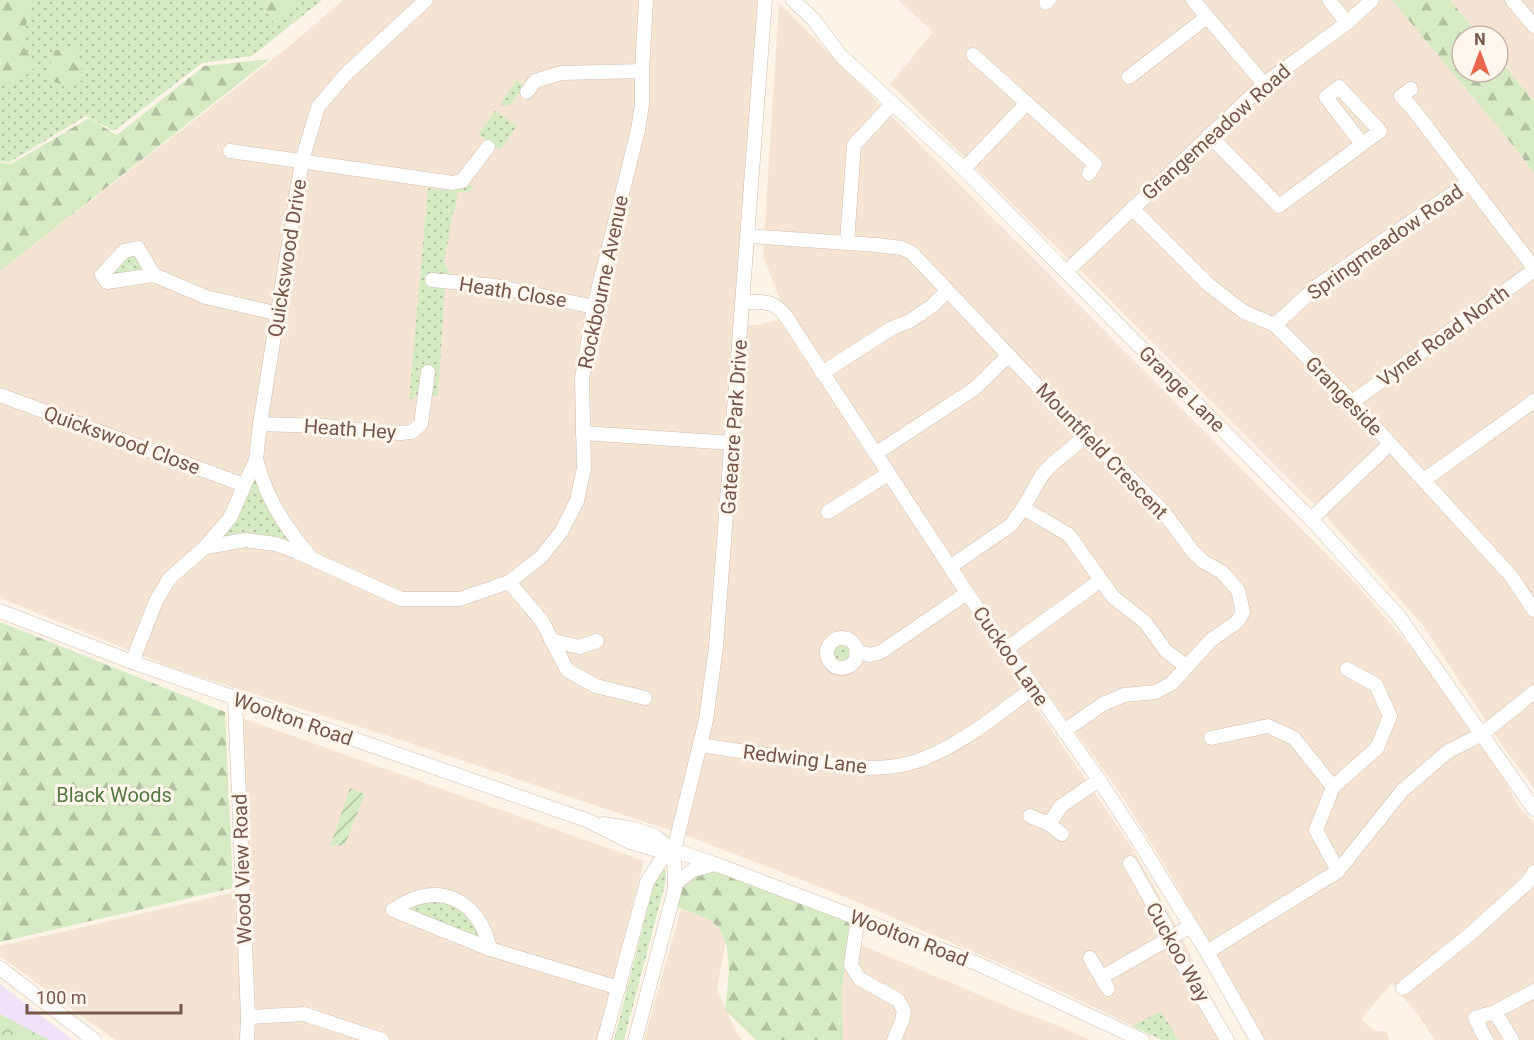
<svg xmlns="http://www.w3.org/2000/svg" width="1534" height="1040" font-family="Roboto,sans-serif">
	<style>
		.residential { fill: #f5e4d4 }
		.education { fill: #f0e3f9 }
		.grass { fill: url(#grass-dots) }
		.forest { fill: url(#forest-firs) }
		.park { fill: url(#park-crowns) }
		.garden { fill: url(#garden-furrows) }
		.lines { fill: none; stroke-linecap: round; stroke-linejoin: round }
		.minor-casing { stroke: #d1bcae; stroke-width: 15 }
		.minor { stroke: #fff; stroke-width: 14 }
		.labels { text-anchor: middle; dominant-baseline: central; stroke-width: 6; stroke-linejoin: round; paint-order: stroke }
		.street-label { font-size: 20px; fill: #77574a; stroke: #fff7ed }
		.park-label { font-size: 20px; fill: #52773f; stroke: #fff7ed }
	</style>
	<defs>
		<pattern id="grass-dots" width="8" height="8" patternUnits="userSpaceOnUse" patternTransform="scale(1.5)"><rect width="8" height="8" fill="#d6ebc4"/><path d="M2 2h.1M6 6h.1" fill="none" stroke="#b2c1a1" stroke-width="1.8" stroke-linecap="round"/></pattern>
		<pattern id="forest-firs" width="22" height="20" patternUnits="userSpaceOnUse" patternTransform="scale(1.5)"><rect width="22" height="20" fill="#d6ebc4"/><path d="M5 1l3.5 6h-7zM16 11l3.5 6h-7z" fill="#b2c1a1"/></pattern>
		<pattern id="park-crowns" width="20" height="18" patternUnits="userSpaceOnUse" patternTransform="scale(1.5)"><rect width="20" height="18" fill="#d6ebc4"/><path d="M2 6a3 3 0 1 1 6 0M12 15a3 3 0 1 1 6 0" fill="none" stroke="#b2c1a1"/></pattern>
		<pattern id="garden-furrows" width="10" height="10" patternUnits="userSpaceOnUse" patternTransform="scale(1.5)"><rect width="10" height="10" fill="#d6ebc4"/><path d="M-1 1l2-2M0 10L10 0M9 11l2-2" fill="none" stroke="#b2c1a1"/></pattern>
	</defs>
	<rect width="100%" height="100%" fill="#fdf3e6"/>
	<!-- residential -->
	<g class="residential">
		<path d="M 343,0 L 761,0 L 738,325 L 756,325 L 779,320 L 954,586 L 1132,848 L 1175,924 L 1233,1040 L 1162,1040 L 1031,977 L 848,898 L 696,839 L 398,739 L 178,670 L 0,598 L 0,271 L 286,49 Z"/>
		<path d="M 898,0 L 1392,0 L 1517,150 L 1534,174 L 1534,788 L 1504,748 L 1422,624 L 1324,514 L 1087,277 L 890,84 L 933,32 Z"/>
		<path d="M 1450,0 L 1534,0 L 1534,101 L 1498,58 L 1498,36 L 1480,36 Z"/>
		<path d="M 779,3 L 1357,585 L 1465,711 L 1521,810 L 1534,822 L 1534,1040 L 1435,1040 L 1418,1015 L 1392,983 L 1361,1019 L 1373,1030 L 1386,1032 L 1389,1040 L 1264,1040 L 1168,871 L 1118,790 L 1006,637 L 780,299 L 763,256 Z"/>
		<path d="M 242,718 L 644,861 L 597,1040 L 115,1040 L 0,956 L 0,946 L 227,894 L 250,882 Z"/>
		<path d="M 684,898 L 729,923 L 717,990 L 738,1035 L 742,1040 L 644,1040 Z"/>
		<path d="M 847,939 L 1013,1009 L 1062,1027 L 1089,1040 L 843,1040 L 842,992 Z"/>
	</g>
	<!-- education -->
	<path class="education" d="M 0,984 L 73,1040 L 0,1040 Z"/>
	<!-- grass -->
	<g class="grass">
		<path d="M 0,0 L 322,0 L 252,56 L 202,63 L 114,131 L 86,116 L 10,162 L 0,161 Z"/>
		<path d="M 517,80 L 524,86 L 511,104 L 505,106 L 500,104 Z"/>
		<path d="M 495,111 L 517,126 L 500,150 L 478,134 Z"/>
		<path d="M 465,182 L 474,187 L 469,192 L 458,192 L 455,211 L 453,211 L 444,264 L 450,274 L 445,288 L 438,396 L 415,395 L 415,398 L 409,399 L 428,188 L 442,190 Z"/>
		<path d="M 138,248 L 154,275 L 107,282 L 124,251 Z"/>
		<path d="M 257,463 L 310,556 L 258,546 L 214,547 Z"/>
		<circle cx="841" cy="653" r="10"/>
		<path d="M 661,869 L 666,870 L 666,880 L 624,1040 L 614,1040 L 656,876 Z"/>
		<path d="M 442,899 L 469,916 L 486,944 L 399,909 L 407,906 Z"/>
		<path d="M 1161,1011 L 1178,1040 L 1162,1040 L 1132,1026 Z"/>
	</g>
	<!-- forest -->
	<g class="forest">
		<path d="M 0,0 L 30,0 L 32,3 L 21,42 L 36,66 L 22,79 L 0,84 Z"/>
		<path d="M 259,0 L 304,0 L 274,23 Z"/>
		<path d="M 1392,0 L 1450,0 L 1480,36 L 1462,36 L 1462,72 L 1498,72 L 1498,58 L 1534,101 L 1534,174 L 1517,150 Z"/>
		<path d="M 76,49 L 84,79 L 72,86 L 45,80 L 55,50 Z"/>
		<path d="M 270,59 L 0,271 L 0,163 L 11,164 L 89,118 L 117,135 L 204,66 Z"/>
		<path d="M 0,622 L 225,712 L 233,888 L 0,942 Z"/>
		<path d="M 690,861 L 850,915 L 842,992 L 843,1040 L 756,1040 L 725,1010 C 728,982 737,936 708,919 C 699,914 687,911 678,907 L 675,889 Z"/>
	</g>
	<!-- park -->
	<path class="park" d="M 0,1014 L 49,1040 L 0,1040 Z"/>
	<!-- garden -->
	<path class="garden" d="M 350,788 L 365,794 L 345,845 L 330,846 Z"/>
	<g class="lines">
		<!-- minor casing -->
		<g class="minor-casing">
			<g id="minor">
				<path d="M 793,0 L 813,19 L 841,56 L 964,169 L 1311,519 L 1400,618 L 1534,809"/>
				<path d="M 1193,0 L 1264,84"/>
				<path d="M 1329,0 L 1347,23"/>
				<path d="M 1512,0 L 1534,26"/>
				<path d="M 1046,3 L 1049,0"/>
				<path d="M 973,55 L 1095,164 L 1089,174"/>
				<path d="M 1129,77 L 1207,17"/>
				<path d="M 1411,89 L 1401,96 L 1413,109 L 1534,268"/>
				<path d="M 527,92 L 535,81 L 561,73 L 642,71"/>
				<path d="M 1209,135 L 1279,206 L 1372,137 L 1380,131 L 1339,87 L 1326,97 L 1362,144"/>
				<path d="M 230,151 L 453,183 L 462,181 L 488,147"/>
				<path d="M 964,169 L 1026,104"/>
				<path d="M 1132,208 L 1209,285 L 1244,312 L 1275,325 L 1352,402 L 1511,576 L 1534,610"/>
				<path d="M 749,236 L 876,245 L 902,248 L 912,253 L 1047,396 L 1163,511 L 1193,552 L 1204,562 L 1222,572 L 1238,590 L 1243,612 L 1237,622 L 1211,640 L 1172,683 L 1156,692 L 1124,695 L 1103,704 L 1064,731"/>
				<path d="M 847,242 L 854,145 L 892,104"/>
				<path d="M 1066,272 L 1264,84 L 1347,23 L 1372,0"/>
				<path d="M 154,275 L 138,248 L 124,251 L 102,275 L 107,282 L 154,275 L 206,297 L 279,314"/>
				<path d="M 432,280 L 496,286 L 594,307"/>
				<path d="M 743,302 C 765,302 773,299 787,318 L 967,593 L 1099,780 L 1135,835 L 1207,952 L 1257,1040"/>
				<path d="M 1275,325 L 1317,286 L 1468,183"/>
				<path d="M 822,373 L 892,328 L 910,321 L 932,306 L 947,291"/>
				<path d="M 0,395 L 244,485"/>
				<path d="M 1352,402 L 1534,270"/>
				<path d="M 260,424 L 324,426 L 388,434 L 412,432 L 421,424 L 428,372"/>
				<path d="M 583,433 L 733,443"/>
				<path d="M 875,454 L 974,389 L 1009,355"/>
				<path d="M 256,459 C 267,499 283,524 309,555"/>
				<path d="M 1424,480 L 1534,401"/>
				<path d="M 1023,508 L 1069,535 L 1113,597 L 1145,622 L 1166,651 L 1187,667"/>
				<path d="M 828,512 L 888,474"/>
				<path d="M 1311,519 L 1390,444"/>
				<path d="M 204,548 L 230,518 L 256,459 L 260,424 L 302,161 L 318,107 L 346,74 L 426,0"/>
				<path d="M 950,567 L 1011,525 L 1023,508 L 1042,475 L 1051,465 L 1086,436"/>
				<path d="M 509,582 L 542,621 L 567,670 L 596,686 L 645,698"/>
				<path d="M 0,611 L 132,662 L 589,821 L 630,842 L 654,849 L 670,849 L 715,864 L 976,963 L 1142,1040"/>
				<circle cx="842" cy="653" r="15"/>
				<path d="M 551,640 L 579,647 L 597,641"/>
				<path d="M 1006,649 L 1101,580"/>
				<path d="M 856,653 L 860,652 L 870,655 L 881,652 L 967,593"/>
				<path d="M 132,662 L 156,601 L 169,579 L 204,548 L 212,546 L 245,540 L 276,544 L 297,552 L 401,599 L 460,599 L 509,582 L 541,557 L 561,532 L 577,501 L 584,468 L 582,379 L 594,307 L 638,130 L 642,105 L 642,71 L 646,0"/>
				<path d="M 235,699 L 248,1017 L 247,1040"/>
				<path d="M 1211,738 L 1268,726 L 1294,738 L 1333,787"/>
				<path d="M 700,745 C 733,750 766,755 799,760 C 838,765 879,774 917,761 C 960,746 997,715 1033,688"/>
				<path d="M 1030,816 L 1049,824 L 1062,834"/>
				<path d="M 604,824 L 634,829 L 655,836 L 670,849"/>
				<path d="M 1049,824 L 1061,806 L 1099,780"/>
				<path d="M 1130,863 L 1166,927 L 1168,939 L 1227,1040"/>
				<path d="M 1338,871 L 1316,830 L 1333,787 L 1377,748 L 1390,716 L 1376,685 L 1347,669"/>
				<path d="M 676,883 L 693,870 L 715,864"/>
				<path d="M 393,910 L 490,949 L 619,988"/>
				<path d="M 393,910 C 436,879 479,898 490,949"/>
				<path d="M 858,917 L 851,965 L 860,979 L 898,1000 L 904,1011 L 902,1021 L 894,1040"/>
				<path d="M 1207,952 L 1338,871 L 1402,791 L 1447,752 L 1482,734 L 1534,692"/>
				<path d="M 1090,958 L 1108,989"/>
				<path d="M 0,968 L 94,1040"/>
				<path d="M 1102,977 L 1191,926"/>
				<path d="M 1403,988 L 1469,935 L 1527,883 L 1534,872"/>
				<path d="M 1495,1012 L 1512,1040"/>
				<path d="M 248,1017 L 304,1014 L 382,1040"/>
				<path d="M 604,1040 L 647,882 L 661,860 L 674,850"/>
				<path d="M 635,1040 L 675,889 L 674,850 L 706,720 L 716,647 L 765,0"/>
				<path d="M 1486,1040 L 1475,1018 L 1495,1012 L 1534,991"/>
			</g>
		</g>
		<!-- minor -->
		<use href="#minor" class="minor"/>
	</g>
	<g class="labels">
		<!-- street labels -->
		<g class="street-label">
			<text transform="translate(1216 132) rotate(-42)">Grangemeadow Road</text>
			<text transform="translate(1385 242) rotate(-35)">Springmeadow Road</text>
			<text transform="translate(287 258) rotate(-81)">Quickswood Drive</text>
			<text transform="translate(603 282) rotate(-78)">Rockbourne Avenue</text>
			<text transform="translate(513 292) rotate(9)">Heath Close</text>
			<text transform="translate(1443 336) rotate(-36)">Vyner Road North</text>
			<text transform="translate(1182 389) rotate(45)">Grange Lane</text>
			<text transform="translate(1344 396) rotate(46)">Grangeside</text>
			<text transform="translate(734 427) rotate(-86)">Gateacre Park Drive</text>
			<text transform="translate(350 429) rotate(4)">Heath Hey</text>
			<text transform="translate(122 440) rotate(20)">Quickswood Close</text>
			<text transform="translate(1102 451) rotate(46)">Mountfield Crescent</text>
			<text transform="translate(1011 656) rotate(55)">Cuckoo Lane</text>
			<text transform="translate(293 719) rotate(19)">Woolton Road</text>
			<text transform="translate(805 759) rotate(7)">Redwing Lane</text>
			<text transform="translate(242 869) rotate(-92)">Wood View Road</text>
			<text transform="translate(909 938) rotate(21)">Woolton Road</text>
			<text transform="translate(1178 952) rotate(61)">Cuckoo Way</text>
		</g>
		<!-- park labels -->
		<g class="park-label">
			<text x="114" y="795">Black Woods</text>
		</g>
	</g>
	<!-- north arrow -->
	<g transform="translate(1480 54)"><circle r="28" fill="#fff7ed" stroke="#c9b7ac" stroke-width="1.5"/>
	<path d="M0-4.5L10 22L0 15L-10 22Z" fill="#e8644a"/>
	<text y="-9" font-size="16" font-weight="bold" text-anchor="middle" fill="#77574a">N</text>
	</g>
	<!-- scale -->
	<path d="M27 1004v9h154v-9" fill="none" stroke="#77574a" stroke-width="3"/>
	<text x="36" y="1004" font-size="18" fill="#77574a" stroke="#fff7ed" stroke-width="4.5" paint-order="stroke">100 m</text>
</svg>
